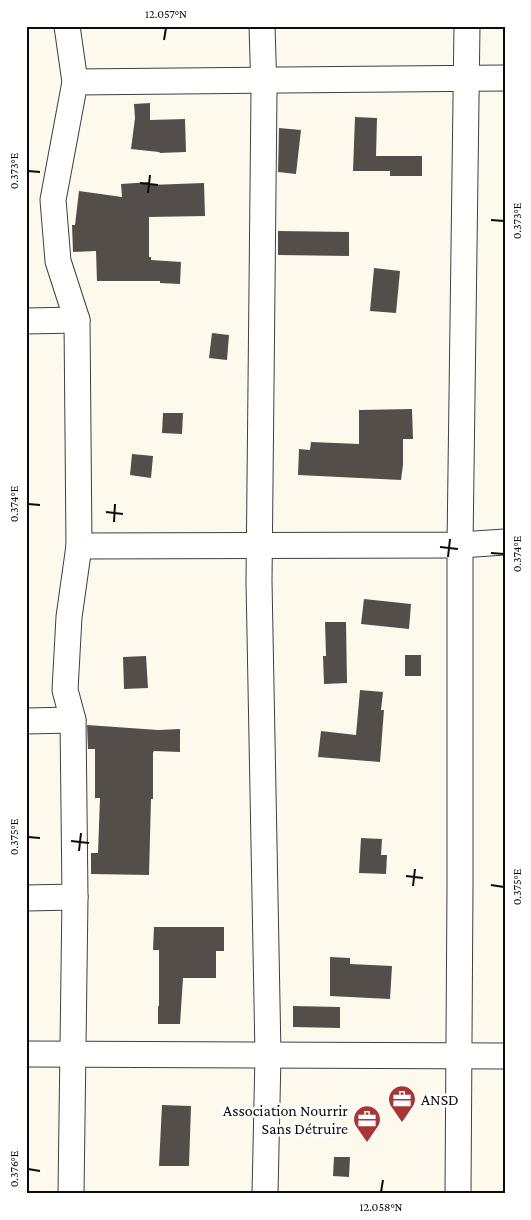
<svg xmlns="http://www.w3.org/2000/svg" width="531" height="1220" font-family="'Crimson Pro',serif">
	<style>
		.building { fill: #534e4a }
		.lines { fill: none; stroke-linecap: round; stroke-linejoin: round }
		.street-casing { stroke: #3f3f3f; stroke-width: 27 }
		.street { stroke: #fff; stroke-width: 25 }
		.ticks { fill: none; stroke: #0c0c0c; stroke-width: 2 }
		.labels { text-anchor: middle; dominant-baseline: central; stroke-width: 5; stroke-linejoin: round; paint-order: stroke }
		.poi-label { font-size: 16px; fill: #0c0c0c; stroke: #fff; text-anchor: start }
		.neatline { fill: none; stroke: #0c0c0c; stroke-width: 2 }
		.ticks-label { font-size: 12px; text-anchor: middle; fill: #0c0c0c }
	</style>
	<rect width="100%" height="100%" fill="#fdfaed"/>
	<!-- building -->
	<g class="building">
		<path d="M 150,103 L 150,120 L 185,119 L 186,152 L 160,153 L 159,152 L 131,149 L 135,118 L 134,104 Z"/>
		<path d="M 355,117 L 377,118 L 376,156 L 422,156 L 422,176 L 390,176 L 390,171 L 353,171 Z"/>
		<path d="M 279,128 L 301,130 L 296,174 L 278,172 Z"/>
		<path d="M 150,182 L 150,185 L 204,183 L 205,216 L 149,217 L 149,257 L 151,257 L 151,260 L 181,262 L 180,284 L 160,283 L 160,281 L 97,281 L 96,251 L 73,252 L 72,225 L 75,225 L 79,191 L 122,197 L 121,184 Z"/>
		<path d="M 278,231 L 349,232 L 349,256 L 278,255 Z"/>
		<path d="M 374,268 L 400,271 L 396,313 L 370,311 Z"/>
		<path d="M 212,333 L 229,335 L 227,360 L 209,358 Z"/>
		<path d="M 412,409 L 413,439 L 403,439 L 403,465 L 401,480 L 298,475 L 299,449 L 310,450 L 311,442 L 359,444 L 359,410 Z"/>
		<path d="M 163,413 L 183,413 L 182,434 L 162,433 Z"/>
		<path d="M 132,454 L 153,456 L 151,478 L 130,475 Z"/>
		<path d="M 364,599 L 411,604 L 409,629 L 361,624 Z"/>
		<path d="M 325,622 L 346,622 L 347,683 L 324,684 L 323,656 L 326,656 Z"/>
		<rect x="405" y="655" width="16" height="21"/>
		<path d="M 146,656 L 148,688 L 124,689 L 123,657 Z"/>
		<path d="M 360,690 L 383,692 L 381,710 L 384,710 L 380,762 L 318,757 L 321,731 L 356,735 Z"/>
		<path d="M 87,725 L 158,730 L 180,729 L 180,752 L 154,751 L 153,753 L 153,799 L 151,799 L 149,875 L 91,874 L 91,853 L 98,853 L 100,798 L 95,798 L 95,749 L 88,749 Z"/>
		<path d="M 361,838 L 382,839 L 381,855 L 387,855 L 386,874 L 359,873 Z"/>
		<path d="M 154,927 L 224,927 L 224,951 L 216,951 L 216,978 L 183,978 L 180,1024 L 158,1024 L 158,1006 L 159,1006 L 159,950 L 153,950 Z"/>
		<path d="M 330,957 L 350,958 L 350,964 L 392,966 L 390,999 L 330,996 Z"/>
		<path d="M 293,1006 L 340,1007 L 340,1028 L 293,1027 Z"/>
		<path d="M 162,1105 L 191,1106 L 189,1166 L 159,1166 Z"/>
		<path d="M 334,1157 L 350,1157 L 349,1177 L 333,1176 Z"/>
	</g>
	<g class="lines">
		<!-- street casing -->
		<g class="street-casing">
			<g id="street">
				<path d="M 67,26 L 75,82 L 53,200 L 58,261 L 77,320 L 79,546 L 69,617 L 65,690 L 73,720 L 75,897 L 71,1194"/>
				<path d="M 262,26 L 264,92 L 259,581 L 268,1055 L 265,1194"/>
				<path d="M 75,82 L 505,78"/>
				<path d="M 26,321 L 77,320"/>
				<path d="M 79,546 L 460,545 L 505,542"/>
				<path d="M 26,721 L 73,720"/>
				<path d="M 26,898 L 75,897"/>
				<path d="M 26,1054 L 505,1056"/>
				<path d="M 458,1194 L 460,886 L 460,545 L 467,26"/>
			</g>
		</g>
		<!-- street -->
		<use href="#street" class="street"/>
	</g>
	<!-- ticks -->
	<path class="ticks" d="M 164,40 L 166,28M 28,171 L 40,172M 140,183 L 158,185M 148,193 L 150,175M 491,220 L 504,221M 28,504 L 40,505M 106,512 L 123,514M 114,522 L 115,504M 440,547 L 458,549M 491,553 L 504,554M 448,557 L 450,539M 28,837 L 40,838M 71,841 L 89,843M 79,851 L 81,833M 406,876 L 423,878M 491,885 L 504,887M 413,886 L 415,869M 28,1169 L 40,1171M 381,1192 L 383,1180"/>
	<!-- icons -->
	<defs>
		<g id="office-pin" transform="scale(1.4375)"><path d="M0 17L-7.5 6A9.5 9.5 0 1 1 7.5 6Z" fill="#ab3536" stroke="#fff"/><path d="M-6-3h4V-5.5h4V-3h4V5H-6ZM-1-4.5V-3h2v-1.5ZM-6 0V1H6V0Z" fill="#fff"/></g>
	</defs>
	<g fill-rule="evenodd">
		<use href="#office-pin" x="402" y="1099"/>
		<use href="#office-pin" x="367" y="1119"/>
	</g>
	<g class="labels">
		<!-- poi labels -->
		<g class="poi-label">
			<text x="421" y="1099">ANSD</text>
			<text x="348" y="1110" text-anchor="end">Association Nourrir<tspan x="348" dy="18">Sans Détruire</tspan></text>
		</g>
	</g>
	<!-- border -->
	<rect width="531" height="1220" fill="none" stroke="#ffffff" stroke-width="55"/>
	<rect x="28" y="28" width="476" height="1164" class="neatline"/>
	<g class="ticks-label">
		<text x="166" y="18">12.057°N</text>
		<text transform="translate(14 171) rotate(-90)" y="4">0.373°E</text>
		<text transform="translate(517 221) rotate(-90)" y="4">0.373°E</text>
		<text transform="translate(14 504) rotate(-90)" y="4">0.374°E</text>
		<text transform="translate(517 554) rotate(-90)" y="4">0.374°E</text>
		<text transform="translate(14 837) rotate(-90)" y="4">0.375°E</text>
		<text transform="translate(517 887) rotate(-90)" y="4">0.375°E</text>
		<text transform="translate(14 1169) rotate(-90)" y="4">0.376°E</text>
		<text x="381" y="1211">12.058°N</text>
	</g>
</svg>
